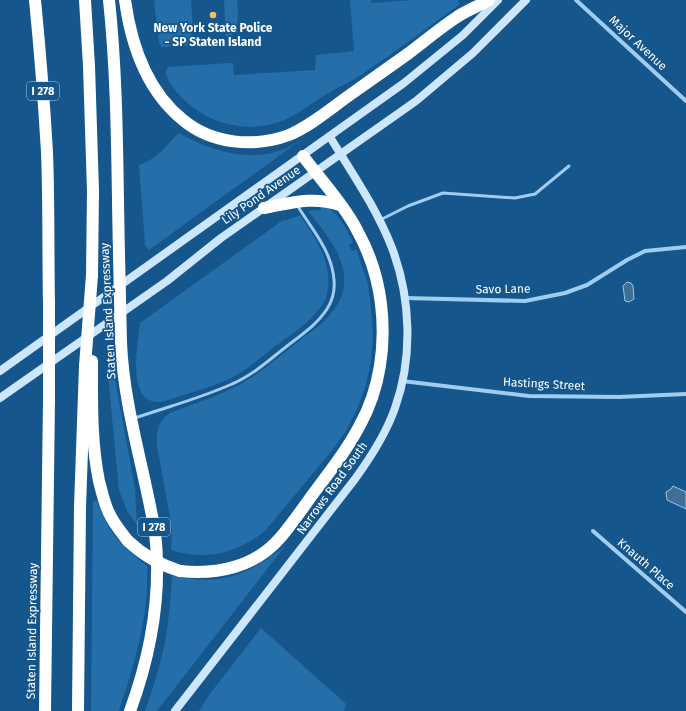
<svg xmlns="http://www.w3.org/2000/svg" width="686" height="711" font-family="'Fira Sans',sans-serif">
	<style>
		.green { fill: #246fa9 }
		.water { fill: #3f6f96; stroke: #91c9f2 }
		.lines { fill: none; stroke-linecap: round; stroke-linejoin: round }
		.lane { stroke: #9fccf0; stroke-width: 3 }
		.street { stroke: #9fccf0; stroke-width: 4 }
		.secondary { stroke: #cce6fb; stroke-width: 8 }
		.highway { stroke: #fff; stroke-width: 12 }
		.highway-bridge { stroke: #fff; stroke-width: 12 }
		.poi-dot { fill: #ffbe5d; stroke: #15568c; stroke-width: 1.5 }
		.labels { text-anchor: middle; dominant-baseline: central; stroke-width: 3.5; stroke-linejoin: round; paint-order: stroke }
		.shield { fill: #15568c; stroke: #b9ccdc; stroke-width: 1 }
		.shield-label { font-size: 11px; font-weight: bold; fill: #fff }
		.poi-label { font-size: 12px; font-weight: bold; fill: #fff; stroke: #15568c }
		.street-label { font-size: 12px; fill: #fff; stroke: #15568c }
	</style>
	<rect width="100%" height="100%" fill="#15568c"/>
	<!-- green -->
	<g class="green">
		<path d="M 154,0 L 191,0 L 193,30 L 191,33 L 192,41 L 221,39 L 225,41 L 218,44 L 162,47 L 159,43 Z"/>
		<path d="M 224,0 L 237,0 C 238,13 240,25 231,36 L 226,37 Z"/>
		<path d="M 350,0 L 371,0 L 372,3 L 413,0 L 457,0 L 460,4 C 427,28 395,52 361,75 C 350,82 338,87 327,94 C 308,105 291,121 268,125 C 242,130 215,124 194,108 C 184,101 165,82 166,70 L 169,67 L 230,63 L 233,64 L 234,75 L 315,70 L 316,55 L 354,51 Z"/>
		<path d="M 326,122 L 149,250 L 145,245 L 139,165 C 156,160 167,145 179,133 C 211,151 249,163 285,149 C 297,144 314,130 326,122 Z"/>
		<path d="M 321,204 C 338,211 345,226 353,242 L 349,245 L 352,251 L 356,249 L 368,284 L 372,318 L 373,337 L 371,361 L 366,385 L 358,407 L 346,431 L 330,453 L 265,531 C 236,554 206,561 171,550 L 172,533 L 171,522 L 157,446 C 156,432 158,419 172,412 C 193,404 215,397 235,387 C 257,376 275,360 294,345 C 304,336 316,329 325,320 C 334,311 343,298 344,286 C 347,256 324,232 308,211 L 321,210 Z"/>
		<path d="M 300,215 C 315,238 334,264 327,293 C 326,301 320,309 315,314 C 305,326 290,335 277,345 C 261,357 245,372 227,380 C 206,389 183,395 161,402 C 125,405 138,344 140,323 L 283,220 L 287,220 Z"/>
		<path d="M 109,362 L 112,363 L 135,489 L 137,524 L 128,513 L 119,490 L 108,376 Z"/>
		<path d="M 93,501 L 97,501 C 108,532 121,546 147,566 C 149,618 135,662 119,711 L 91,711 Z"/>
		<path d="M 285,546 L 157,711 L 145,711 C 150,696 155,682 159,667 C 168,637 170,606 172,575 C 220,587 247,576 285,546 Z"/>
		<path d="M 261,628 L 346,704 L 344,711 L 199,711 L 209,695 Z"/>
	</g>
	<!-- water -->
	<g class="water">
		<path d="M 627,282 L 631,283 L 633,286 L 634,299 L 629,302 L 625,301 L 623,286 Z"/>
		<path d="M 673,486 L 686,492 L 686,509 L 667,500 L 666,492 L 671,489 Z"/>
	</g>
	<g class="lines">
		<!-- lane -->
		<g class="lane">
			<path d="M 380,220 L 408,206 L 443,193 L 515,198 L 535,194 L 569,166"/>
			<path d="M 135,418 C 167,407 201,398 232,384 C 251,376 267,362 282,350 C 298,337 316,326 327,309 C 332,301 335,290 334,280 C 332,251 311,228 297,205"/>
		</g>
		<!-- street -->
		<g class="street">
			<path d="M 576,0 L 686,101"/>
			<path d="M 405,298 L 525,301 L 565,293 L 587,285 L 627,260 L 645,251 L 686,247"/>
			<path d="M 402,381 L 529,396 L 619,397 L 686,394"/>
			<path d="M 593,531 L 686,612"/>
		</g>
		<!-- secondary -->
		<g class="secondary">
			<path d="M 0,371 L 404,83 L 463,35 L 498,0"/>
			<path d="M 0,398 L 167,281 L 221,238 L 416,101 L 473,53 L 526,0"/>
			<path d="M 175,711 L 355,479 C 371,457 386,434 395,408 C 413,358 411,298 392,248 C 377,209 352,173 330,137"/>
		</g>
		<!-- highway -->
		<g class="highway">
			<path d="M 35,0 C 40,51 44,101 47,152 C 49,203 48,254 49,304"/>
			<path d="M 85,0 L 89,66 L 93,191 L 92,275"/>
			<path d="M 109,0 C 118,84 117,170 119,254"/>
			<path d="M 125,0 C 131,44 147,91 183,120 C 212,144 254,148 289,135 C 310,126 329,110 347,97 C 368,82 388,68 409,53 C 425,41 440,28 457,17 C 467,10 479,6 489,0"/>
			<path d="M 264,208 C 291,203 313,196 340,205"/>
			<path d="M 121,343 C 123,389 134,433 144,478 C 148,496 152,514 155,532 C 162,593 151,654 130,711"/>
			<path d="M 92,361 C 92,401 91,442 99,481 C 102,492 104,503 109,513 C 114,524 121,532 128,541"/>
			<path d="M 180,571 C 217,575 255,567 280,538 C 293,523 304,506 316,490 C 332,469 348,448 360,425 C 380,389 386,345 381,304 C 378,279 370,254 358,232 C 345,206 321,180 303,156"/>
			<path d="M 45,711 L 49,399"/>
			<path d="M 78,711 L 80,507 L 85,366"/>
		</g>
		<!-- highway-bridge -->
		<g class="highway-bridge">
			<path d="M 119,254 L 121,343"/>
			<path d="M 85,366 L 92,275"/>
			<path d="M 49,399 L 49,304"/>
			<path d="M 128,541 C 144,556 160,565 180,571"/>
		</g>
	</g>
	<!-- markers -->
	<circle class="poi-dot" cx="213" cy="15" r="4"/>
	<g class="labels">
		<!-- shield labels -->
		<g class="shield">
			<rect x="27" y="82" width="32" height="18" rx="3"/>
			<rect x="138" y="518" width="32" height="18" rx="3"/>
		</g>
		<g class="shield-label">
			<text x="43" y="91">I 278</text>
			<text x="154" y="527">I 278</text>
		</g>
		<!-- poi labels -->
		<g class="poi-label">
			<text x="213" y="28">New York State Police<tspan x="213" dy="14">- SP Staten Island</tspan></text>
		</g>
		<!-- street labels -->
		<g class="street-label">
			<text transform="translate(638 43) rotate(43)">Major Avenue</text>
			<text transform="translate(261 195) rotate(-35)">Lily Pond Avenue</text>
			<text transform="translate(503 289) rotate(-1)">Savo Lane</text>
			<text transform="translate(108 311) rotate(-93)">Staten Island Expressway</text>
			<text transform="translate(544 384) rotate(3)">Hastings Street</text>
			<text transform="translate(332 488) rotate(-54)">Narrows Road South</text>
			<text transform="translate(646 564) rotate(41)">Knauth Place</text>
			<text transform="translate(32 631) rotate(-89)">Staten Island Expressway</text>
		</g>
	</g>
</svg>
